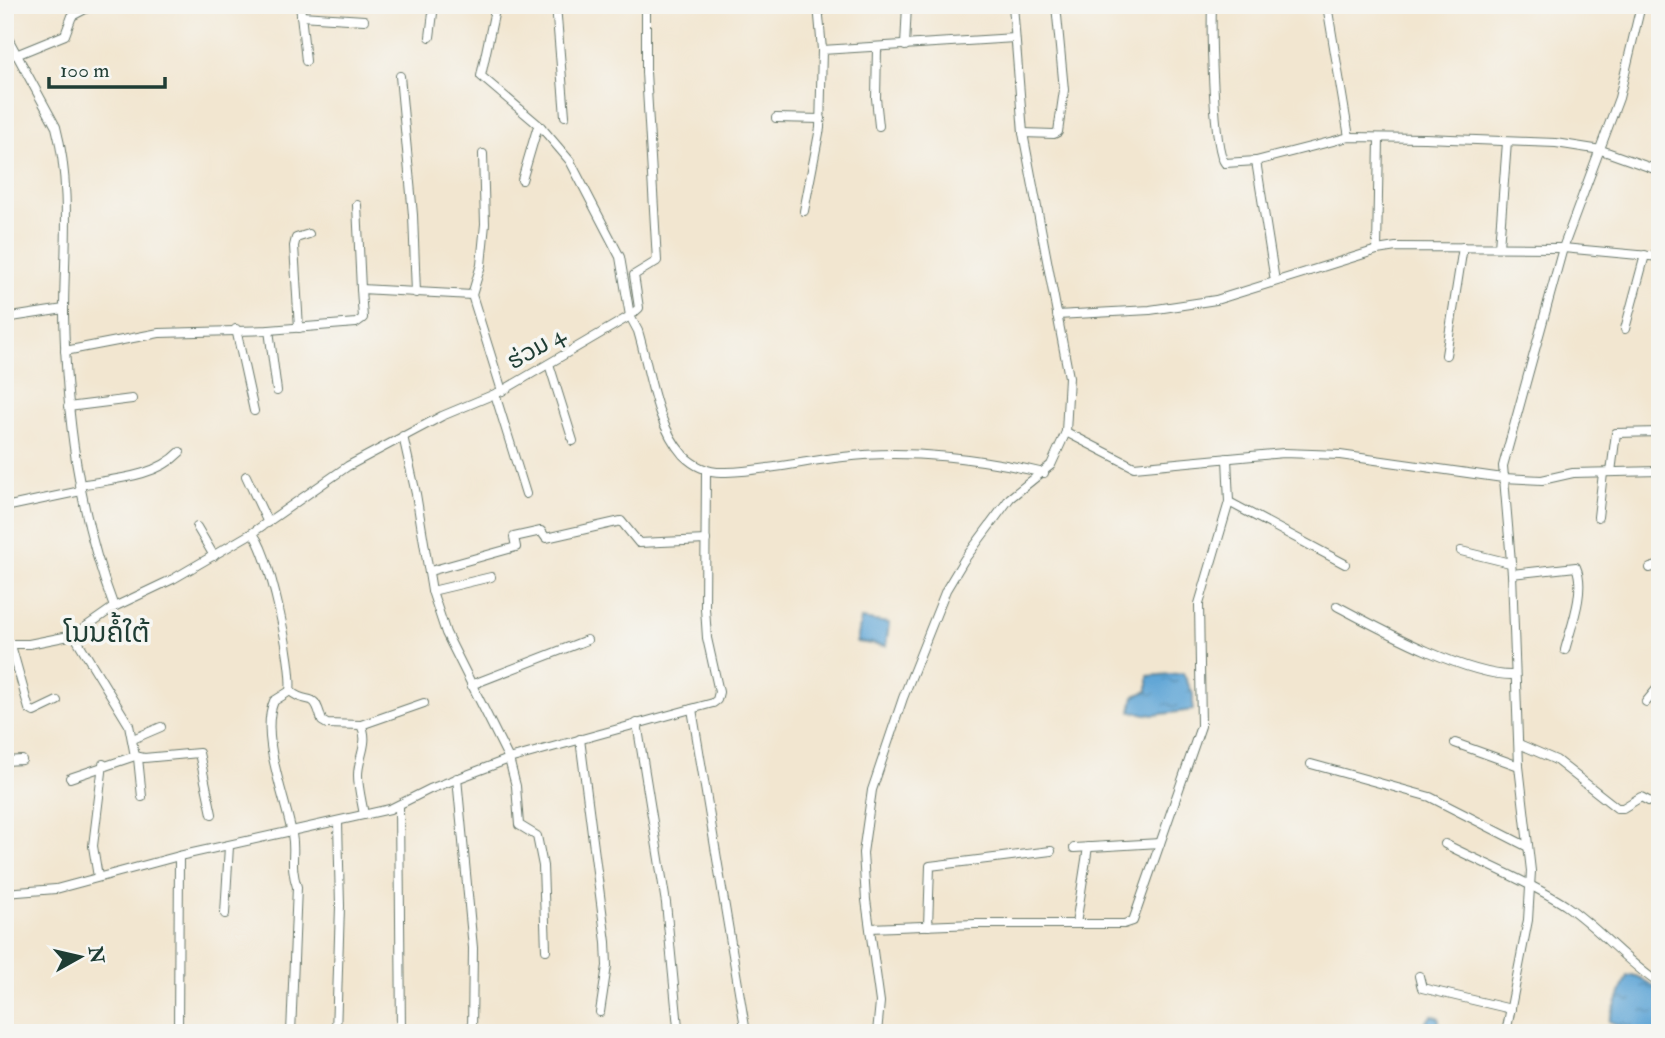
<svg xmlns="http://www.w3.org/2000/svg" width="1665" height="1038" font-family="'IM FELL Double Pica','Noto Sans Lao',serif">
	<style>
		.water { fill: url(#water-ripples); stroke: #407285; stroke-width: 2 }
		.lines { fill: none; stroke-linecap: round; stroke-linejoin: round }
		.minor-casing { stroke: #69786b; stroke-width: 10 }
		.minor { stroke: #fff; stroke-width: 8 }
		.labels { text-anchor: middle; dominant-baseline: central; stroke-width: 7; stroke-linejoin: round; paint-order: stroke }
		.street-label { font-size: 24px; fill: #1f3d34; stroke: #f6f6f2 }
		.quarter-label { font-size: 28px; fill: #1f3d34; stroke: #f6f6f2 }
	</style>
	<defs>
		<pattern id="water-ripples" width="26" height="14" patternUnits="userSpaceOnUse" patternTransform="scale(1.75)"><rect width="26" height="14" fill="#60a6d6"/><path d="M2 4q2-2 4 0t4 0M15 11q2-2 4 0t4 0" fill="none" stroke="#4f88ae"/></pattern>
	</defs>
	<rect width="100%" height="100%" fill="#f6f6f2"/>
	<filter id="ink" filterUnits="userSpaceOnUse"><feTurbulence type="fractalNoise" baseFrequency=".0143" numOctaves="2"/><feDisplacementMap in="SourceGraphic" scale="14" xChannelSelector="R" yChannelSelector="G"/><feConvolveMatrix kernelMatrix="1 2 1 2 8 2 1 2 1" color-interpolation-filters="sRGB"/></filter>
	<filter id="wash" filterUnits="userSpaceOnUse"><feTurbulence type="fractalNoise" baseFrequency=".00686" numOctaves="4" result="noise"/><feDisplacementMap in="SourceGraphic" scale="28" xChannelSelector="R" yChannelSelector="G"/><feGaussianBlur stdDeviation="1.57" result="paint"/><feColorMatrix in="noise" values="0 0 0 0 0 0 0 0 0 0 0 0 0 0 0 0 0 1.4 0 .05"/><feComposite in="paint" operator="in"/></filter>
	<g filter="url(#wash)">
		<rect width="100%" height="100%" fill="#f2e6d0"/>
		<!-- water -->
		<g class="water">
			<path d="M 861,619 L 889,623 L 886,646 L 857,642 Z"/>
			<path d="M 1183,673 L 1193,694 L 1193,710 L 1154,715 L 1131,712 L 1134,696 L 1148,691 L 1148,676 Z"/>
			<path d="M 1633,975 L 1660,989 L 1660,1033 L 1637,1033 L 1609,1021 L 1627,976 Z"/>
			<path d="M 1432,1015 L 1439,1018 L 1439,1024 L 1433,1026 L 1430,1033 L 1423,1033 L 1424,1024 Z"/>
		</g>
	</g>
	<g filter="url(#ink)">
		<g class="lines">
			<!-- minor casing -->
			<g class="minor-casing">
				<g id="minor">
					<path d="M 300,5 L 306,61"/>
					<path d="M 496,5 L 481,76 L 541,127 L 570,161 L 620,257 L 630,316"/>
					<path d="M 556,5 L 565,116"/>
					<path d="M 818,5 L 822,50 L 1015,38"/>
					<path d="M 1212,5 C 1211,30 1213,150 1225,163 L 1256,161 L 1349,137 L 1425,138 L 1556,143 L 1601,150 L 1660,171"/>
					<path d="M 1327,5 L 1349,137"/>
					<path d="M 301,16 L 364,20"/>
					<path d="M 5,33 L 56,127 C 72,187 64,252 64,314 C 66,414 78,512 114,607"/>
					<path d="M 430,37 L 434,5"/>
					<path d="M 905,46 L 907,5"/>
					<path d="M 877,48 L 876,98 L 879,126"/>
					<path d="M 16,55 L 65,35 L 72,16 L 93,5"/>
					<path d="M 400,76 L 413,215 L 416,293"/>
					<path d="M 776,118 L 821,119"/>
					<path d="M 1023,133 L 1054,134 L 1058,132 L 1064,90 L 1056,5"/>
					<path d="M 483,154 L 485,224 L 481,265 L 472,295 L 502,391"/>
					<path d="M 1256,161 L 1275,281"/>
					<path d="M 522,180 L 537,129 L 541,127"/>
					<path d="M 357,205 L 361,289"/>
					<path d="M 804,211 L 820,128 L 822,50"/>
					<path d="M 1499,247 L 1507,142"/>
					<path d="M 1377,250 L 1379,139"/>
					<path d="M 1057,315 L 1150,310 L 1216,300 L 1377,250 L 1396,247 L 1563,248 L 1660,257"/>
					<path d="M 630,316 L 639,308 L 634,275 L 657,261 L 646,72 L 646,5"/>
					<path d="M 5,318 L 64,309"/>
					<path d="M 299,328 L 294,246 L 296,238 L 309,234"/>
					<path d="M 236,329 L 254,411"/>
					<path d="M 1625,329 L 1645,255"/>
					<path d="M 269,330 L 277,391"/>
					<path d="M 65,351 L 159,333 L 269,330 L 356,323 L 363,318 L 361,289 L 472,295"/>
					<path d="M 1446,355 L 1463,247"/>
					<path d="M 549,364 L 573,441"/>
					<path d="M 495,394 L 526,494"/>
					<path d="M 68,407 L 132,399"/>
					<path d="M 1066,432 L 1134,467 L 1284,453 L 1340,455 L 1503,478 L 1542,480 L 1573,473 L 1660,471"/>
					<path d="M 403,436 L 416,494 L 432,591 L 446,633 L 509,759 L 516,786 L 519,825 L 537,836 L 543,866 L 546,950"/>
					<path d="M 1611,472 L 1616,433 L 1660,432"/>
					<path d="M 246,476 L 268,523"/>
					<path d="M 79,485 C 112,479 155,478 180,452"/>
					<path d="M 1229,502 L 1345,564"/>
					<path d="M 5,507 L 81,491"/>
					<path d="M 1598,517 L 1603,473"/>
					<path d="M 197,527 L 214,556"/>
					<path d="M 252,533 C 269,549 294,667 290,691"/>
					<path d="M 1461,551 L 1510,563"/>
					<path d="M 1650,568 L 1660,565"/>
					<path d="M 430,571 L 516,547 L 514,537 L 541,531 L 546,538 L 621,521 L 639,543 L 706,540"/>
					<path d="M 1512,574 L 1576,567 C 1586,590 1571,627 1565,650"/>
					<path d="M 432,591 L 491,577"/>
					<path d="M 1337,606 C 1380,629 1468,677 1515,675"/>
					<path d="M 74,635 L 129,725 L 135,756"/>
					<path d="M 5,644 L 29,644 L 74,635 L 114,607 L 173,579 L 252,533 L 348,466 L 442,416 L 502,391 L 630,316 L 638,331 C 650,371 655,423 683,455 C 695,467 710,473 726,472 C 765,471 804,461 843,457 C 907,449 981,458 1044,473"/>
					<path d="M 11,645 L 29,709 L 34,712 L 57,701"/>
					<path d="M 471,685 L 587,640"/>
					<path d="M 290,691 L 274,701 C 259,736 286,799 292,834 C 296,855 289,862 297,887 L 291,1033"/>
					<path d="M 290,691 C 310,708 313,687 322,721 L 327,724 L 361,725 C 370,741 358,758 358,775 C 358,788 362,802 364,815"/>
					<path d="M 1646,702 L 1660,685"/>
					<path d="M 692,709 L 746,1033"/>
					<path d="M 637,723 L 666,903 L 678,1027"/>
					<path d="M 361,725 L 424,703"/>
					<path d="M 133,739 L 161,727"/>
					<path d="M 580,739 L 606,942 L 607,966 L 600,1012"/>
					<path d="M 1455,743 L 1519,766"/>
					<path d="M 1519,744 L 1556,760 L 1617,808 L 1623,808 L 1641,797 L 1660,807"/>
					<path d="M 138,758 L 142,797"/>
					<path d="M 5,761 L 22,760"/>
					<path d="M 1311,764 L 1430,797 L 1528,847"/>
					<path d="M 70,778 L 135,756 L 144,758 L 199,753 L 212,814"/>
					<path d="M 457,778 L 473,948 L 472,1033"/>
					<path d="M 399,806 L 401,1033"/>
					<path d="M 1445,844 C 1484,864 1528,881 1565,905 C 1600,929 1625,961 1660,984"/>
					<path d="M 1074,848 L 1160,843"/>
					<path d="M 98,877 L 93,846 L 103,764"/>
					<path d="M 5,893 L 56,889 L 179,856 L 390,809 L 430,789 L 509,759 L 713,703 L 717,700 L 719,692 L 707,638 L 705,608 L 706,471"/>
					<path d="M 225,914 L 229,846"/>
					<path d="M 1076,924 L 1088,847"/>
					<path d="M 928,926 L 930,866 L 1051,851"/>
					<path d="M 870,928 L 975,924 L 1124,924 L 1133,921 L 1201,726 L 1199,604 L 1229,502 L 1227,458"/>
					<path d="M 1419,976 L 1422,988 L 1511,1009"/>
					<path d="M 178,1033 L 179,856"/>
					<path d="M 336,1033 L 340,906 L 338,822"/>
					<path d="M 877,1033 L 880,1002 L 866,900 L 863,853 L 872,790 L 903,698 L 946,590 L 964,560 L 1010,498 L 1051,465 L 1066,432 L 1069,377 L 1023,133 L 1013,5"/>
					<path d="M 1506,1033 L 1528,920 L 1531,871 L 1519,766 L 1512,574 L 1503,466 L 1563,248 L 1619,98 L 1641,5"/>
				</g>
			</g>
			<!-- minor -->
			<use href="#minor" class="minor"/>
		</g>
	</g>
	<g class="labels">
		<!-- street labels -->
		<g class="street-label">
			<text transform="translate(536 348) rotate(-30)">ຮ່ວມ 4</text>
		</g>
		<!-- quarter labels -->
		<g class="quarter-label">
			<text x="107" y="633">ໂນນຄໍ້ໃຕ້</text>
		</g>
	</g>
	<!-- margin -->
	<rect width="1665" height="1038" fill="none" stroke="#f6f6f2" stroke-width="28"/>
	<!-- north arrow -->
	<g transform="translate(80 957) rotate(82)" stroke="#f6f6f2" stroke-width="5" paint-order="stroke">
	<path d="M0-5L12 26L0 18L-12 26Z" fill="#1f3d34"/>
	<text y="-10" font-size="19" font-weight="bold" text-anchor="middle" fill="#1f3d34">N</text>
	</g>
	<!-- scale -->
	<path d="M49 77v10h116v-10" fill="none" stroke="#1f3d34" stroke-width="3.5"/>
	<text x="60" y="77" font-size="21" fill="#1f3d34" stroke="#f6f6f2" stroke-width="5" paint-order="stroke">100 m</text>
</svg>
